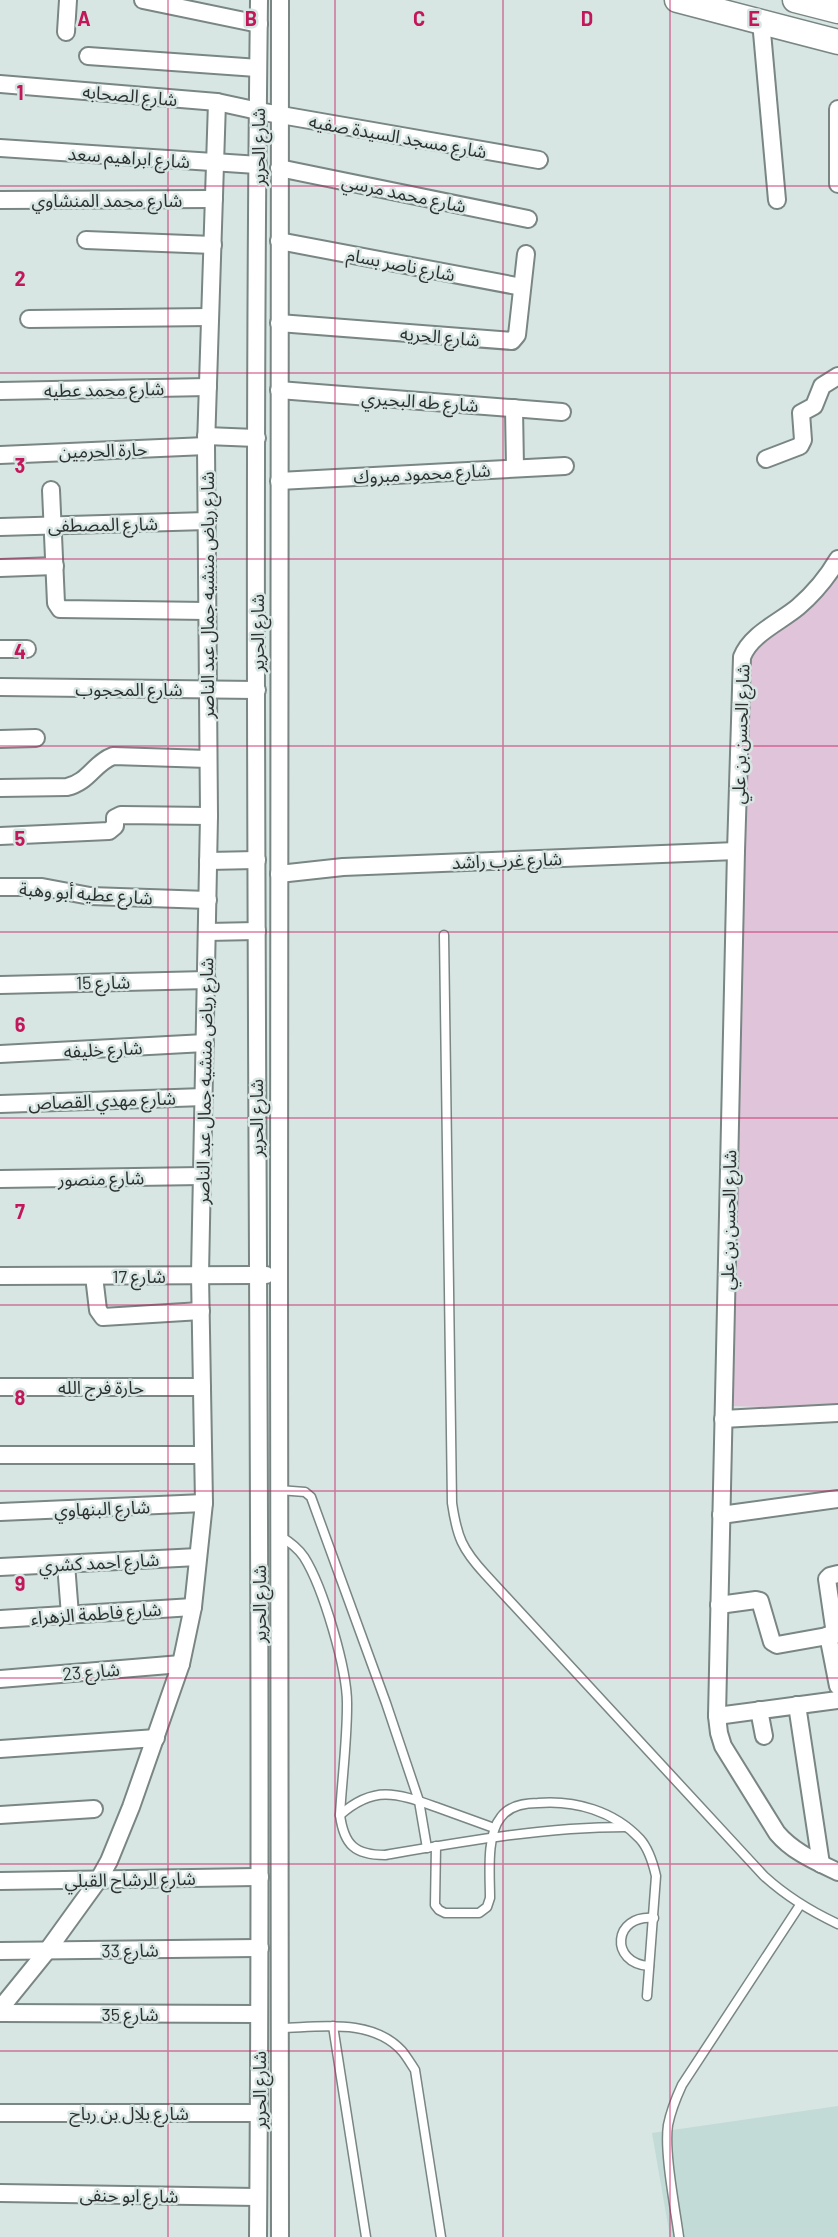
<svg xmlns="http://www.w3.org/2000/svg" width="838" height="2237" font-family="Barlow,'Noto Sans Arabic',sans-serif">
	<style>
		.built { fill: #c3dbd6 }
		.green { fill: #e0c5da }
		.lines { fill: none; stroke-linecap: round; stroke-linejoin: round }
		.service-casing { stroke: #798683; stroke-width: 11 }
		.minor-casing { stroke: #798683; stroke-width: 20 }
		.secondary-casing { stroke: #798683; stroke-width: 27 }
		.service { stroke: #fff; stroke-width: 8 }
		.minor { stroke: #fff; stroke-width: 16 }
		.secondary { stroke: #fff; stroke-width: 24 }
		.grid { fill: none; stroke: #c2185b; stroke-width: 1.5; stroke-opacity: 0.55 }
		.labels { text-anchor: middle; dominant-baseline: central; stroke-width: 5; stroke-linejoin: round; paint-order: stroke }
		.street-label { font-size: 18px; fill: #2c3130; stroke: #d7e6e3 }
		.grid-label { font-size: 20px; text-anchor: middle; font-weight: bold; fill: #c2185b; stroke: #d7e6e3; stroke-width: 5; stroke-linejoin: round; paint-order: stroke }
	</style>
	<rect width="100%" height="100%" fill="#d7e6e3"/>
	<!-- built -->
	<path class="built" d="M 838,2106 L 838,2237 L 670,2237 L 652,2133 Z"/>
	<!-- green -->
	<path class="green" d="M 838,549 L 838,1404 L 830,1409 L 728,1406 L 749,641 L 807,599 Z"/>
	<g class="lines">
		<!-- service casing -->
		<g class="service-casing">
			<g id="service">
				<path d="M 444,935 L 452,1503 C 457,1537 462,1549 485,1574 L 764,1876 C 787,1897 810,1911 838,1924"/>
				<path d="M 279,1490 L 305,1492 L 311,1497 L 386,1703 L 419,1801 L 427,1848"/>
				<path d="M 280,1536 C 290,1542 298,1548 304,1557 C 323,1587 348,1671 347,1706 C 347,1742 342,1779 340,1815 C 344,1845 355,1855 385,1855 C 466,1841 545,1827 626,1827"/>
				<path d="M 340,1815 C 374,1785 396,1793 436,1807 C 455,1814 475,1821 494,1828"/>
				<path d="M 436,1846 L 435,1905 L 439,1910 L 445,1913 L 479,1913 L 487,1907 L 490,1898 C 490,1875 486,1835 501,1817 C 510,1805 525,1803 538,1803 C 575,1800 614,1811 640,1839 C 649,1849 653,1863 656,1876 L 647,1996"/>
				<path d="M 649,1966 C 609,1963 613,1914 654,1918"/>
				<path d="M 333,2026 L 366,2237"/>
				<path d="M 281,2028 C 321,2027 372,2018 402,2051 C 407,2057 411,2064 415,2070 L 441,2237"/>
				<path d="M 679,2237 C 675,2207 664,2152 668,2125 C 671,2110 676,2098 682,2085 L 800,1905"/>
			</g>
		</g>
		<!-- minor casing -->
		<g class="minor-casing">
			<g id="minor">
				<path d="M 143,0 L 259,24"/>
				<path d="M 280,0 L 279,1274 L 280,2237"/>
				<path d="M 761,21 L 777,200"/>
				<path d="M 66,32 L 68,0"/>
				<path d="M 88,56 L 258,68"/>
				<path d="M 0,84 L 217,102 L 258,111 L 539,160"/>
				<path d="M 838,109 L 838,184"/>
				<path d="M 0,148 L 258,165"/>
				<path d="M 279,168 L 528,219"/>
				<path d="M 0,200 L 214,199"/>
				<path d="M 86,240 L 213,245"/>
				<path d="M 279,241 L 522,287"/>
				<path d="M 29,319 L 210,317"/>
				<path d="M 279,323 L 512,341 L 517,335 L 526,254"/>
				<path d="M 279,390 L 562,412"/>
				<path d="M 0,391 L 208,387"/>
				<path d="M 514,408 L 515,468"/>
				<path d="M 206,436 L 257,438"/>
				<path d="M 0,455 L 206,446"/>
				<path d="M 766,459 L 800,446 L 803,440 L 801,413 L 814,406 L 822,386 L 838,376"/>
				<path d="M 279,481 L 565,466"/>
				<path d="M 51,490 L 56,603 L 60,609 L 207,611"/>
				<path d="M 0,527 L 207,521"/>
				<path d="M 838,559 C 828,576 813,594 798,607 C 780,622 751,634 742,657 L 736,851 L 717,1716 L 719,1733 L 723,1746 L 777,1833 C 793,1852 815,1861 838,1872"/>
				<path d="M 0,568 L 55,566"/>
				<path d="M 0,649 L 27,649"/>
				<path d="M 0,687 L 257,690"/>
				<path d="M 0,739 L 36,738"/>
				<path d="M 0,788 L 67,787 C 89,782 94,763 113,756 L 208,759"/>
				<path d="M 0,836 L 109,831 L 115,826 L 115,818 L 121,815 L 209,816"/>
				<path d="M 208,861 L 257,860"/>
				<path d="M 279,874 L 343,867 L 736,851"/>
				<path d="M 0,887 L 42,887 L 90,896 L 208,900"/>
				<path d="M 207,932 L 257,931"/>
				<path d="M 0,985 L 207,980"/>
				<path d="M 0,1054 L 205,1043"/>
				<path d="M 0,1104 L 204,1097"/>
				<path d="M 0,1179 L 202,1176"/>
				<path d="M 0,1276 L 266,1275"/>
				<path d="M 94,1276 L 98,1310 L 103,1317 L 201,1311"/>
				<path d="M 0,1387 L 202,1387"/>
				<path d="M 723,1419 L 838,1413"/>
				<path d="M 0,1455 L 203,1455"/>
				<path d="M 0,1512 L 204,1503"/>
				<path d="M 721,1515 L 838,1499"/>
				<path d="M 66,1564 L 70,1615"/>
				<path d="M 0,1567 L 198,1557"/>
				<path d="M 719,1605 L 756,1600 L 760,1601 L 772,1642 L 777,1645 L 838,1634"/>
				<path d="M 0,1619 L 193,1607"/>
				<path d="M 835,1634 L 827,1579 L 830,1576 L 838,1574"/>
				<path d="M 828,1635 L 838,1686"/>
				<path d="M 0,1679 L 181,1664"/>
				<path d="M 797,1705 L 821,1864"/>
				<path d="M 759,1710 L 764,1736"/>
				<path d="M 717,1716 L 838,1700"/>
				<path d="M 0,1749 L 156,1738"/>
				<path d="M 0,1815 L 94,1809"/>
				<path d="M 0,1881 L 260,1877"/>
				<path d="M 0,1951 L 260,1948"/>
				<path d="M 0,2009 L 47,1951 L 99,1879 L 109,1861 L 131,1807 L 181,1664 L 193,1607 L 204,1503 L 200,1275 L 209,816 L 206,446 L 217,102"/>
				<path d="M 0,2013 L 259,2014"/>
				<path d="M 0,2113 L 258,2113"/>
				<path d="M 0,2193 L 258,2197"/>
				<path d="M 258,2237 C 264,1491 250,746 259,0"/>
			</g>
		</g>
		<!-- secondary casing -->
		<g class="secondary-casing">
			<g id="secondary">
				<path d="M 677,0 L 838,42"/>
				<path d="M 795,0 L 838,11"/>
			</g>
		</g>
		<!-- service -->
		<use href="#service" class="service"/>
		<!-- minor -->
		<use href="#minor" class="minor"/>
		<!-- secondary -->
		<use href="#secondary" class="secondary"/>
	</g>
	<!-- grid -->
	<path class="grid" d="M 168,0 L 168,2237M 335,0 L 335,2237M 503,0 L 503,2237M 670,0 L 670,2237M 0,186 L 838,186M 0,373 L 838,373M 0,559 L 838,559M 0,746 L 838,746M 0,932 L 838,932M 0,1118 L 838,1118M 0,1305 L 838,1305M 0,1491 L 838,1491M 0,1678 L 838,1678M 0,1864 L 838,1864M 0,2051 L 838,2051"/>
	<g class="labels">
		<!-- street labels -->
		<g class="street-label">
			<text transform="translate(130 95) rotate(5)">شارع الصحابه</text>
			<text transform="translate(398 136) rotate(10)">شارع مسجد السيدة صفيه</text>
			<text transform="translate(258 147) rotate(-90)">شارع الحرير</text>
			<text transform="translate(129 157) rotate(4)">شارع ابراهيم سعد</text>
			<text transform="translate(404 193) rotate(12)">شارع محمد مرسي</text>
			<text x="107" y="200">شارع محمد المنشاوي</text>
			<text transform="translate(401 264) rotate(11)">شارع ناصر بسام</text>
			<text transform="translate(440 336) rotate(5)">شارع الحريه</text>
			<text transform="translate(104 389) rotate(-1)">شارع محمد عطيه</text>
			<text transform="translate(420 401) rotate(4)">شارع طه البحيري</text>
			<text transform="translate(103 450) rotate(-2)">حارة الحرمين</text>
			<text transform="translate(422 473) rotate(-3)">شارع محمود مبروك</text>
			<text transform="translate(103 524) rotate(-1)">شارع المصطفى</text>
			<text transform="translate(207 595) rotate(-90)">شارع رياض منشيه جمال عبد الناصر</text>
			<text transform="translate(257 633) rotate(-90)">شارع الحرير</text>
			<text x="129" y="689">شارع المحجوب</text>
			<text transform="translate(740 734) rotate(-88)">شارع الحسن بن علي</text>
			<text transform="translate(507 860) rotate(-2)">شارع غرب راشد</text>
			<text transform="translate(86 893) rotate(4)">شارع عطيه أبو وهبة</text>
			<text transform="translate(103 982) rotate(-1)">شارع 15</text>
			<text transform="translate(103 1049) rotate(-3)">شارع خليفه</text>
			<text transform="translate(204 1081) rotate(-89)">شارع رياض منشيه جمال عبد الناصر</text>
			<text transform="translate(102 1100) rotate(-2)">شارع مهدي القصاص</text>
			<text transform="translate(256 1118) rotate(-90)">شارع الحرير</text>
			<text transform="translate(101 1178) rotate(-1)">شارع منصور</text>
			<text transform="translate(728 1220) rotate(-89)">شارع الحسن بن علي</text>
			<text x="139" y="1276">شارع 17</text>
			<text x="101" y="1387">حارة فرج الله</text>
			<text transform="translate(102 1508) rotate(-2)">شارع البنهاوي</text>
			<text transform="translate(99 1562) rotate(-3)">شارع احمد كشري</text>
			<text transform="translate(259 1604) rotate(-90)">شارع الحرير</text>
			<text transform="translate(96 1613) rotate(-4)">شارع فاطمة الزهراء</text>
			<text transform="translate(91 1671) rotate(-5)">شارع 23</text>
			<text transform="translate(130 1879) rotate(-1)">شارع الرشاح القبلي</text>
			<text transform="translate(130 1950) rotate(-1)">شارع 33</text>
			<text x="130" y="2014">شارع 35</text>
			<text transform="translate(259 2090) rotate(-90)">شارع الحرير</text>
			<text x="129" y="2113">شارع بلال بن رباح</text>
			<text transform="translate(129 2195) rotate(1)">شارع ابو حنفى</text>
		</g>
	</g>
	<g class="grid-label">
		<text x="84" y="26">A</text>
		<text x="251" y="26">B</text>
		<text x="419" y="26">C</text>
		<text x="587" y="26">D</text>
		<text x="754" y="26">E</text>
		<text x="20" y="100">1</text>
		<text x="20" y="286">2</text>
		<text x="20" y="473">3</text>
		<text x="20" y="659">4</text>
		<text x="20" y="846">5</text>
		<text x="20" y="1032">6</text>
		<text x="20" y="1219">7</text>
		<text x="20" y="1405">8</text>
		<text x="20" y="1591">9</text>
	</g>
</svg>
